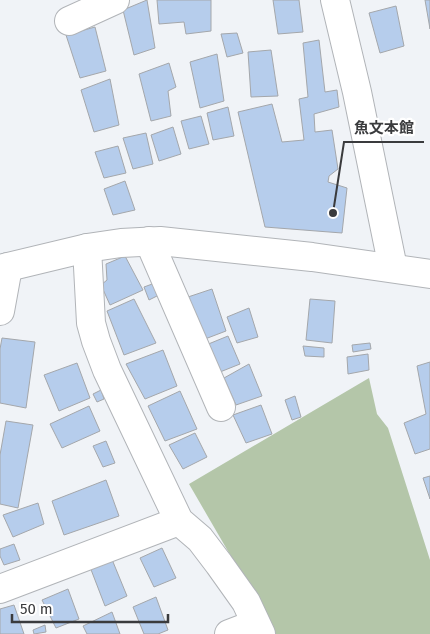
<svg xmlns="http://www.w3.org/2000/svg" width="430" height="634" font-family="'Fira Sans','Noto Sans JP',sans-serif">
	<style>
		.green { fill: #b4c6a9 }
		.building { fill: #b6cdec; stroke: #a4a7ab }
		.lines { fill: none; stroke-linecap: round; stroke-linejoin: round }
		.minor-casing { stroke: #b1b4b8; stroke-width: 30 }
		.minor { stroke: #fff; stroke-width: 28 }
		.leader { fill: none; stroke: #3a3b3d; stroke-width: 2 }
		.callout-dot { fill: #3a3b3d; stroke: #fff; stroke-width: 2 }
		.callout-label { font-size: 15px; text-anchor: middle; font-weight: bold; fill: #3a3b3d; stroke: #fff; stroke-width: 4.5; stroke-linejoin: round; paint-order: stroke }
	</style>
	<rect width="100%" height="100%" fill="#f0f3f7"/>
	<!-- green -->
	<path class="green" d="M 369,378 L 377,414 L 388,428 L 430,560 L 430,634 L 276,634 L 189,484 Z"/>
	<!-- building -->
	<g class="building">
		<path d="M 147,0 L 155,48 L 134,55 L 123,10 Z"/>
		<path d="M 157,0 L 211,0 L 211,31 L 186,34 L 184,22 L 159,24 Z"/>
		<path d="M 273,0 L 299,0 L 303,32 L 278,34 Z"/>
		<path d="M 425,0 L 430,0 L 430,29 Z"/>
		<path d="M 396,6 L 404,46 L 380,53 L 369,13 Z"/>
		<path d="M 95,27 L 106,71 L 80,78 L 66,35 Z"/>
		<path d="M 237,33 L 243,53 L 227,57 L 221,34 Z"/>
		<path d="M 319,40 L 325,92 L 337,90 L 339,107 L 314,114 L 315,132 L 332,130 L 338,169 L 329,176 L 328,182 L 347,188 L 342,233 L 265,227 L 238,112 L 272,104 L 282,142 L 304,140 L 299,99 L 308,97 L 303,43 Z"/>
		<path d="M 271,50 L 278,96 L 251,97 L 248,52 Z"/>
		<path d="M 217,54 L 224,101 L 200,108 L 190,62 Z"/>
		<path d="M 169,63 L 176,87 L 168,91 L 171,116 L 151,121 L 139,74 Z"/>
		<path d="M 110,79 L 119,125 L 94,132 L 81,90 Z"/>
		<path d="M 228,107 L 234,136 L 213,140 L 207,113 Z"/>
		<path d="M 201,116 L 209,144 L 189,149 L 181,121 Z"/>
		<path d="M 173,127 L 181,154 L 159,161 L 151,135 Z"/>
		<path d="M 146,133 L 153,164 L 133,169 L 123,138 Z"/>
		<path d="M 118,146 L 126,173 L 104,178 L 95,152 Z"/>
		<path d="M 125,181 L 135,210 L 113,215 L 104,189 Z"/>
		<path d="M 125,256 L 143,290 L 110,305 L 101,285 L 107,280 L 106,264 Z"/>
		<path d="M 155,283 L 161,294 L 149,300 L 144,287 Z"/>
		<path d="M 212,289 L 226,331 L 205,339 L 185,298 Z"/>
		<path d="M 134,299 L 156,343 L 124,355 L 107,311 Z"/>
		<path d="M 310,299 L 335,301 L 332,343 L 306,340 Z"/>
		<path d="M 249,308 L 258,337 L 237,343 L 227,317 Z"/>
		<path d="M 228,336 L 240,364 L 220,372 L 206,345 Z"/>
		<path d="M 2,338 L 35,342 L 26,408 L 0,403 L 0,349 Z"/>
		<path d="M 370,343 L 371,349 L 353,352 L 352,345 Z"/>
		<path d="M 303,346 L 324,348 L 324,357 L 305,356 Z"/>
		<path d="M 163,350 L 177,386 L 145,399 L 126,364 Z"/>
		<path d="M 368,354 L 369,370 L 348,374 L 347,357 Z"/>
		<path d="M 430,362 L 430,449 L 415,454 L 404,423 L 426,414 L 417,366 Z"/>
		<path d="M 77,363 L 90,398 L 59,411 L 44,375 Z"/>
		<path d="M 249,364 L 262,396 L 236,405 L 224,378 Z"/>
		<path d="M 101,390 L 104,399 L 97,402 L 93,394 Z"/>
		<path d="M 180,391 L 197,429 L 165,441 L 148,406 Z"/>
		<path d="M 295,396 L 301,417 L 292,420 L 285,400 Z"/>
		<path d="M 261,405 L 272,434 L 246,443 L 233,415 Z"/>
		<path d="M 89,406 L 100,431 L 62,448 L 50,424 Z"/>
		<path d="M 6,421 L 33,425 L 18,508 L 0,504 L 0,455 Z"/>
		<path d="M 195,433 L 207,457 L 183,469 L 169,445 Z"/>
		<path d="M 106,441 L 115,463 L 103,467 L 93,446 Z"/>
		<path d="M 430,476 L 430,499 L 423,478 Z"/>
		<path d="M 106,480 L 119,516 L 64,535 L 52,501 Z"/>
		<path d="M 38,503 L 44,524 L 13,537 L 3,515 Z"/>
		<path d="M 14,544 L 20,560 L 4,565 L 0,556 L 0,549 Z"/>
		<path d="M 162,548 L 176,578 L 154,587 L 140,558 Z"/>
		<path d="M 111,557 L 127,596 L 105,606 L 90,567 Z"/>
		<path d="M 68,589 L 79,619 L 56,628 L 42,600 Z"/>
		<path d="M 156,597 L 168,630 L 158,634 L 144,634 L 133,607 Z"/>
		<path d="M 14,605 L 24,634 L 0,634 L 0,609 Z"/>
		<path d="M 112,612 L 120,634 L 87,634 L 83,626 Z"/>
		<path d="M 45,625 L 46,632 L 34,634 L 33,630 Z"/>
	</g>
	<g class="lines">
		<!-- minor casing -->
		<g class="minor-casing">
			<g id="minor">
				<path d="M 335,0 L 357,92 L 393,268"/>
				<path d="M 69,21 L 115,0"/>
				<path d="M 149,241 L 221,407"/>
				<path d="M 87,248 L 91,323 L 96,341 L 107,370 L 179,521 L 200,539 L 219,564 L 246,602 L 261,634"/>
				<path d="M 0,269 L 87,248 L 121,243 L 160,241 L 312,257 L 430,274"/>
				<path d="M 0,311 L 8,267"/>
				<path d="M 0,589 L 179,521"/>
				<path d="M 229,634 L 255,624"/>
			</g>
		</g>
		<!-- minor -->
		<use href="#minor" class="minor"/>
	</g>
	<!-- callouts -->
	<path class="leader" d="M333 213L344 142H424"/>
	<circle class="callout-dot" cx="333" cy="213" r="5"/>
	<g class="callout-label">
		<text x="384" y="133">魚文本館</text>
	</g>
	<!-- scale -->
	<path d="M12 614v8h156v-8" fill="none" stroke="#3a3b3d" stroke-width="2.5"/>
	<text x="20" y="614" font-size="15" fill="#3a3b3d" stroke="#ffffff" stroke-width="4" paint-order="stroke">50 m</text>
</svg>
